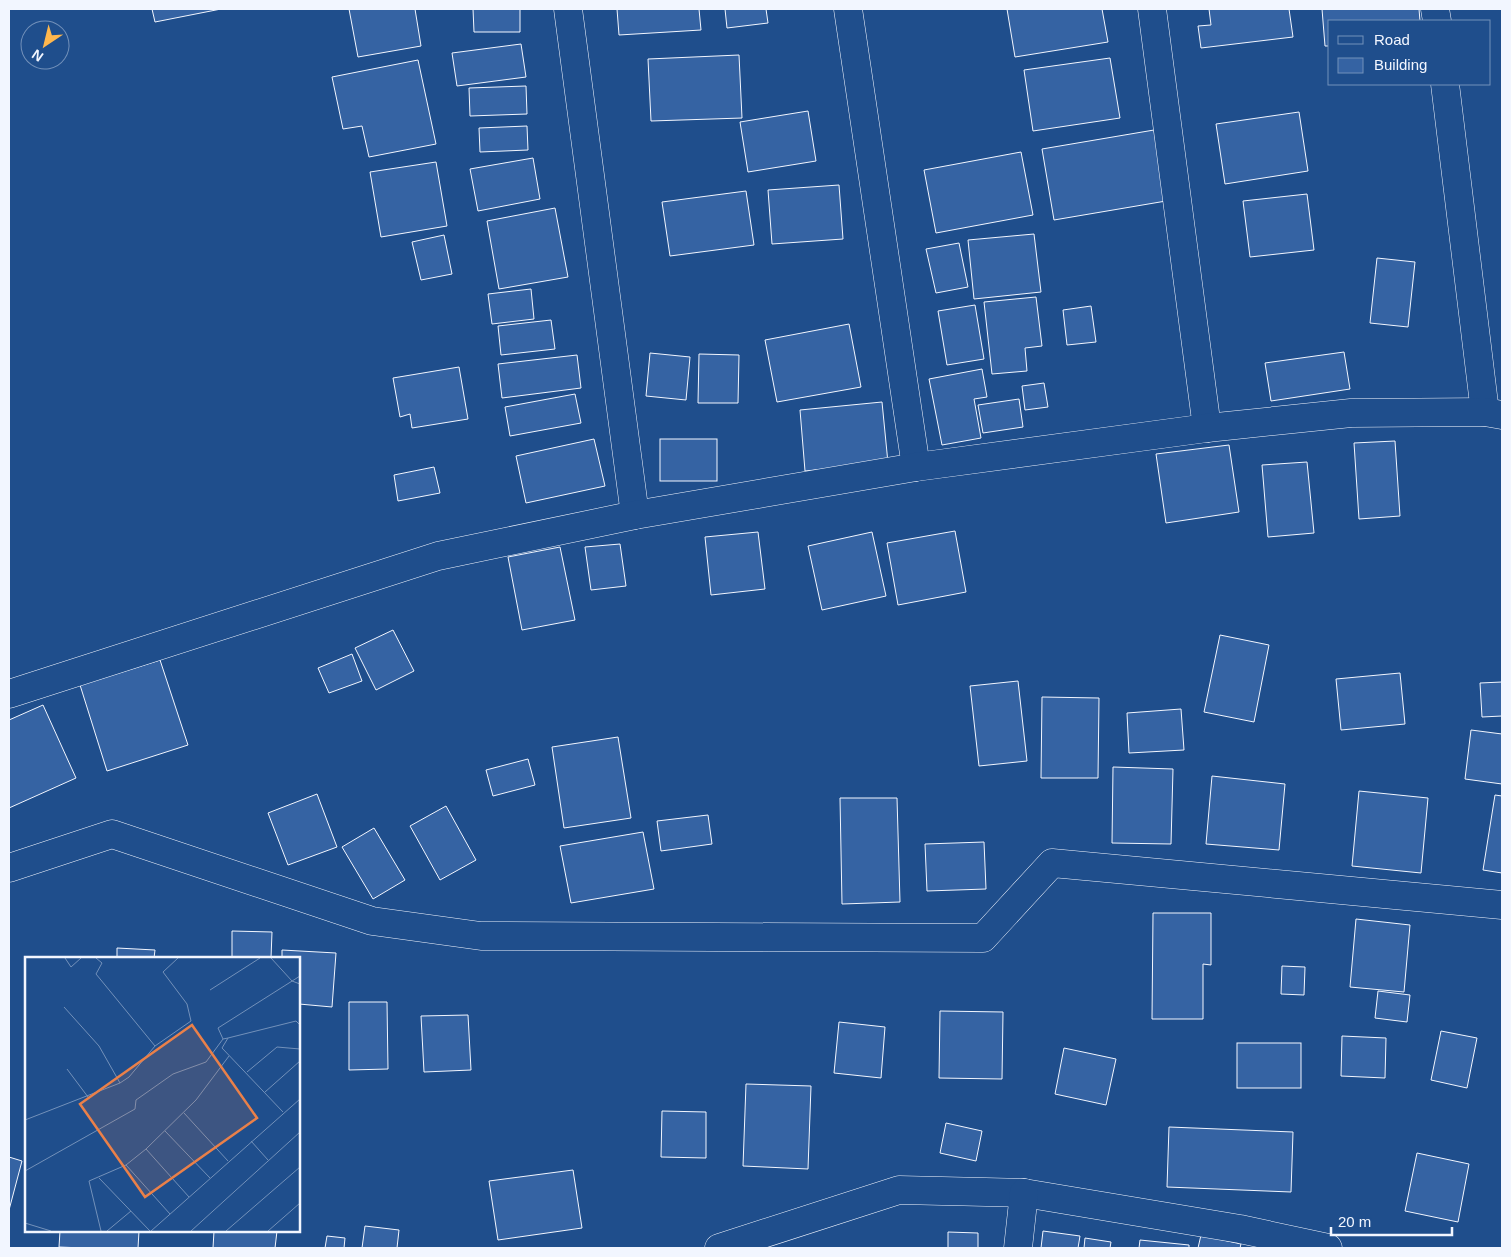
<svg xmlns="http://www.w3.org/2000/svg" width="1511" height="1257" font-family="Arial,sans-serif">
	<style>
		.building { fill: #3563a3; stroke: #f2f6ff }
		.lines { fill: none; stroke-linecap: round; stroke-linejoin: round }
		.minor-casing { stroke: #f2f6ff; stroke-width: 29 }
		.minor { stroke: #1f4e8c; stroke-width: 28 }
		.inset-road { fill: none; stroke: #7391ba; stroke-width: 1 }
		.view { fill: #ea8049; fill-opacity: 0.15; stroke: #ea8049; stroke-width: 2.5 }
		.inset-edge { fill: none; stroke: #f2f6ff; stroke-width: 2.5 }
	</style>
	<rect width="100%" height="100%" fill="#1f4e8c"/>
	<!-- building -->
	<g class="building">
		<path d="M 152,9 L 221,9 L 155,22 Z"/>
		<path d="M 349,9 L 415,9 L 421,46 L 358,57 Z"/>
		<path d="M 473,9 L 520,9 L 520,32 L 474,32 Z"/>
		<path d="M 617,9 L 699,9 L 701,30 L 619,35 Z"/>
		<path d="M 725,9 L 766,9 L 768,23 L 727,28 Z"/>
		<path d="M 1007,9 L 1102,9 L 1108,42 L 1015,57 Z"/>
		<path d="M 1209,9 L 1289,9 L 1293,37 L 1201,48 L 1198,26 L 1211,25 Z"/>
		<path d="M 1322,9 L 1419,9 L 1420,21 L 1330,21 L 1330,46 L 1325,46 Z"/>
		<path d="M 521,44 L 526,77 L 457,86 L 452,53 Z"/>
		<path d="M 739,55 L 742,118 L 651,121 L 648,59 Z"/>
		<path d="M 1110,58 L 1120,118 L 1033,131 L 1024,70 Z"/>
		<path d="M 418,60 L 436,144 L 369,157 L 362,126 L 343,129 L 332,77 Z"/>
		<path d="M 526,86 L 527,114 L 470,116 L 469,88 Z"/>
		<path d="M 808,111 L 816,161 L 748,172 L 740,122 Z"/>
		<path d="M 1299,112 L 1308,171 L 1225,184 L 1216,124 Z"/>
		<path d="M 527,126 L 528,150 L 480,152 L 479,128 Z"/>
		<path d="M 1154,130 L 1166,201 L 1054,220 L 1042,149 Z"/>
		<path d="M 1021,152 L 1033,215 L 936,233 L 924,170 Z"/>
		<path d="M 533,158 L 540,199 L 478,211 L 470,169 Z"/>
		<path d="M 436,162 L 447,226 L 381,237 L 370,172 Z"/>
		<path d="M 839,185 L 843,239 L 772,244 L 768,190 Z"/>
		<path d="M 746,191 L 754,245 L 670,256 L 662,202 Z"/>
		<path d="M 1307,194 L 1314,250 L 1250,257 L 1243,201 Z"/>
		<path d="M 555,208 L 568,277 L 499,289 L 487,221 Z"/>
		<path d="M 1034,234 L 1041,292 L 974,299 L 968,240 Z"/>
		<path d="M 444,235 L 452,274 L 421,280 L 412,242 Z"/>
		<path d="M 959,243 L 968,287 L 936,293 L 926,249 Z"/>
		<path d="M 1377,258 L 1415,262 L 1408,327 L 1370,323 Z"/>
		<path d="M 531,289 L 534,319 L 492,324 L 488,294 Z"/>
		<path d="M 1036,297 L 1042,346 L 1025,348 L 1027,371 L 992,374 L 984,302 Z"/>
		<path d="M 975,305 L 984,359 L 947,365 L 938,311 Z"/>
		<path d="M 1091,306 L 1096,342 L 1067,345 L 1063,310 Z"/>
		<path d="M 551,320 L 555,349 L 501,355 L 498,326 Z"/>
		<path d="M 849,324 L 861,387 L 777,402 L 765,340 Z"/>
		<path d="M 1344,352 L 1350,389 L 1271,401 L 1265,363 Z"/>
		<path d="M 650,353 L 690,357 L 686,400 L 646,396 Z"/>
		<path d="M 699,354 L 739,355 L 738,403 L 698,403 Z"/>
		<path d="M 577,355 L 581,388 L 502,398 L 498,364 Z"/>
		<path d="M 459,367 L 468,419 L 412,428 L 410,414 L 400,417 L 393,378 Z"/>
		<path d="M 982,369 L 987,397 L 974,399 L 981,438 L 942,445 L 929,379 Z"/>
		<path d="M 1044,383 L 1048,407 L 1025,410 L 1022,386 Z"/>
		<path d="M 575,394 L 581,423 L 510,436 L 505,407 Z"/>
		<path d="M 1019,399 L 1023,427 L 983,433 L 978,405 Z"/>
		<path d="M 882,402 L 888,463 L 805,471 L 800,410 Z"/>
		<path d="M 594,439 L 605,486 L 526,503 L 516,456 Z"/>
		<rect x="660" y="439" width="57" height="42"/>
		<path d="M 1395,441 L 1400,516 L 1359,519 L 1354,443 Z"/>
		<path d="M 1229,445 L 1239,512 L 1166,523 L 1156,454 Z"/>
		<path d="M 1307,462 L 1314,533 L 1268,537 L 1262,465 Z"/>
		<path d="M 434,467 L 440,493 L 398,501 L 394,475 Z"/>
		<path d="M 955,531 L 966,592 L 898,605 L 887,543 Z"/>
		<path d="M 758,532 L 765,589 L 711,595 L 705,537 Z"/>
		<path d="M 872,532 L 886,596 L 822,610 L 808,546 Z"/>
		<path d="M 620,544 L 626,586 L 591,590 L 585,547 Z"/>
		<path d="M 560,547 L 575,620 L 522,630 L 508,557 Z"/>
		<path d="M 393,630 L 414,671 L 376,690 L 355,648 Z"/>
		<path d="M 1220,635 L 1269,645 L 1254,722 L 1204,712 Z"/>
		<path d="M 352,654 L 362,681 L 329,693 L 318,668 Z"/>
		<path d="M 160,660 L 188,745 L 107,771 L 80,685 Z"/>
		<path d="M 1400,673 L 1405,724 L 1341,730 L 1336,679 Z"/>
		<path d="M 1018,681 L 1027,761 L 979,766 L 970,686 Z"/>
		<path d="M 1502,682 L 1502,716 L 1482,717 L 1480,683 Z"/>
		<path d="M 1042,697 L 1099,698 L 1098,778 L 1041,778 Z"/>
		<path d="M 43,705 L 76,778 L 9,808 L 9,720 Z"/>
		<path d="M 1181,709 L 1184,750 L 1129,753 L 1127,713 Z"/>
		<path d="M 1471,730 L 1502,734 L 1502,784 L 1465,779 Z"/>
		<path d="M 618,737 L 631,818 L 564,828 L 552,747 Z"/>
		<path d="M 528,759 L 535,785 L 493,796 L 486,770 Z"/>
		<path d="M 1113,767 L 1173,769 L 1171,844 L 1112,843 Z"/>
		<path d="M 1212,776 L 1285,784 L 1279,850 L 1206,844 Z"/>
		<path d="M 1359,791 L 1428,798 L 1421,873 L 1352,866 Z"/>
		<path d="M 317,794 L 337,847 L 288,865 L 268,813 Z"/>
		<path d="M 1495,795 L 1502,796 L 1502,873 L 1483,870 Z"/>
		<path d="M 840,798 L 897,798 L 900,902 L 842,904 Z"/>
		<path d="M 446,806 L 476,860 L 440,880 L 410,826 Z"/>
		<path d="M 708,815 L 712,844 L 661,851 L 657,821 Z"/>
		<path d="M 374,828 L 405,880 L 373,899 L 342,847 Z"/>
		<path d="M 643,832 L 654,889 L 571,903 L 560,846 Z"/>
		<path d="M 984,842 L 986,889 L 927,891 L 925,844 Z"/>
		<path d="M 1153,913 L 1211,913 L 1211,965 L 1203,964 L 1203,1019 L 1152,1019 Z"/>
		<path d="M 1356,919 L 1410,925 L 1404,992 L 1350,987 Z"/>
		<path d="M 232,931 L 272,932 L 271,958 L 232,958 Z"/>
		<path d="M 117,948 L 155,950 L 154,958 L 117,958 Z"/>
		<path d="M 282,950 L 336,953 L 332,1007 L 299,1004 L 299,958 L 282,958 Z"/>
		<path d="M 1282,966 L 1305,967 L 1304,995 L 1281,994 Z"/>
		<path d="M 1378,991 L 1410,995 L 1407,1022 L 1375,1018 Z"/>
		<path d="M 349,1002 L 387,1002 L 388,1069 L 349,1070 Z"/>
		<path d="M 940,1011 L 1003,1012 L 1002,1079 L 939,1078 Z"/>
		<path d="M 468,1015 L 471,1070 L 424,1072 L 421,1016 Z"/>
		<path d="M 839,1022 L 885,1027 L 881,1078 L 834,1073 Z"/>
		<path d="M 1441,1031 L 1477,1038 L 1467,1088 L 1431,1080 Z"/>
		<path d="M 1342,1036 L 1386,1038 L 1385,1078 L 1341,1076 Z"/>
		<rect x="1237" y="1043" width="64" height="45"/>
		<path d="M 1064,1048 L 1116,1059 L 1106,1105 L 1055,1094 Z"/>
		<path d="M 746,1084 L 811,1086 L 808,1169 L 743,1166 Z"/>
		<path d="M 662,1111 L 706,1112 L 706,1158 L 661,1157 Z"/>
		<path d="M 946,1123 L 982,1131 L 976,1161 L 940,1153 Z"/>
		<path d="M 1169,1127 L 1293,1132 L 1291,1192 L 1167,1187 Z"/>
		<path d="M 1417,1153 L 1469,1164 L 1458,1222 L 1405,1211 Z"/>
		<path d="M 9,1157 L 22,1161 L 9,1210 Z"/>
		<path d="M 573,1170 L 582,1228 L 498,1240 L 489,1181 Z"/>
		<path d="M 365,1226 L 399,1230 L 397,1248 L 362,1248 Z"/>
		<path d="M 60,1231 L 139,1231 L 138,1248 L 83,1248 L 59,1247 Z"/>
		<path d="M 214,1231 L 277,1231 L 275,1248 L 213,1248 Z"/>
		<path d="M 1043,1231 L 1080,1236 L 1078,1248 L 1041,1248 Z"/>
		<path d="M 948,1232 L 978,1233 L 978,1248 L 948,1248 Z"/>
		<path d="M 1201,1235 L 1241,1244 L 1240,1248 L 1198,1248 Z"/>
		<path d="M 327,1236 L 345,1238 L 344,1248 L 325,1248 Z"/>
		<path d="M 1085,1238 L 1111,1242 L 1110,1248 L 1084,1248 Z"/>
		<path d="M 1140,1240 L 1189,1245 L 1189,1248 L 1139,1248 Z"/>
	</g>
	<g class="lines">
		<!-- minor casing -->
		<g class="minor-casing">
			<g id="minor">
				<path d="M 568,9 L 635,515"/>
				<path d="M 848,9 L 916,467"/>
				<path d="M 1152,9 L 1207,428"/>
				<path d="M 1435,9 L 1437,21"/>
				<path d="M 1445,84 L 1485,412"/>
				<path d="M 9,694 L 438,556 L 635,515 L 916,467 L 1207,428 L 1351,413 L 1485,412 L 1502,415"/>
				<path d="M 9,868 L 112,834 L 372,921 L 481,936 L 983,938 L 1052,863 L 1502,905"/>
				<path d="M 719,1248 L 899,1190 L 1024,1193 L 1240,1229 L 1328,1248"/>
				<path d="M 1018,1248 L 1024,1193"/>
			</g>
		</g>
		<!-- minor -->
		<use href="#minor" class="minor"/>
	</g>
	<!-- overview -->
	<g transform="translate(25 957)">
		<rect width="275" height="275" fill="#1f4e8c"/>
		<path class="inset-road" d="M 40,1 L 46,10 L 56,1M 71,1 L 77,6 L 71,17 L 130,89M 246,1 L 267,24 L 275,27M 185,33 L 235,1M 39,50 L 74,89 L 95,126M 203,81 L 271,64 L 275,68M 42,112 L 63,140M 222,115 L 252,90 L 275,92M 240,135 L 275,104M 258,155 L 197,91 L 203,81 L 198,82 L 193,71 L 275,19M 159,156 L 203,204M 0,163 L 95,126 L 104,120 L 130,89 L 166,64 L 162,47 L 138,15 L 153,1M 140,174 L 185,221M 226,184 L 243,203M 121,192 L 164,240M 101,208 L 145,257M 0,214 L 110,152 L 111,143 L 148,117 L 181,105 L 198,82M 74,221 L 125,274M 0,266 L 26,274M 76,274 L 64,224 L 101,208 L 121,192 L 171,143 L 204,99M 82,274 L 106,254M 126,274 L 275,142M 166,274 L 275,175M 201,274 L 275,210M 243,274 L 275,246"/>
		<path class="view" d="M 167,68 L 232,161 L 120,240 L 55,147 Z"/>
		<rect width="275" height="275" class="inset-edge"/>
	</g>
	<!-- border -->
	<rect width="1511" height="1257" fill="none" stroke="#f2f6ff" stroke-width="20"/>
	<!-- legend -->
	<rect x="1328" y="20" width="162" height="65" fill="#1f4e8c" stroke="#7391ba"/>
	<rect x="1338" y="36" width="25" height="8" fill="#1f4e8c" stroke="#7391ba"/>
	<text x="1374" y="45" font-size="15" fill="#f2f6ff">Road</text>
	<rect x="1338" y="58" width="25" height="15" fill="#3563a3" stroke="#7391ba"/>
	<text x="1374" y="70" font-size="15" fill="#f2f6ff">Building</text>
	<!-- north arrow -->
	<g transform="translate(45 45) rotate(215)"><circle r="24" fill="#1f4e8c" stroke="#7391ba"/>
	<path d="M0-4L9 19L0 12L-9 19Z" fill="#ffb74d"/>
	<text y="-8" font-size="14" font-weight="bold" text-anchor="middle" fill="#f2f6ff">N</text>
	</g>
	<!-- scale -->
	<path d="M1331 1227v8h121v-8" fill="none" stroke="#f2f6ff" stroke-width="2.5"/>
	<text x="1338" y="1227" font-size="15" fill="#f2f6ff" stroke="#1f4e8c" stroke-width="4" paint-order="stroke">20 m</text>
</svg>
